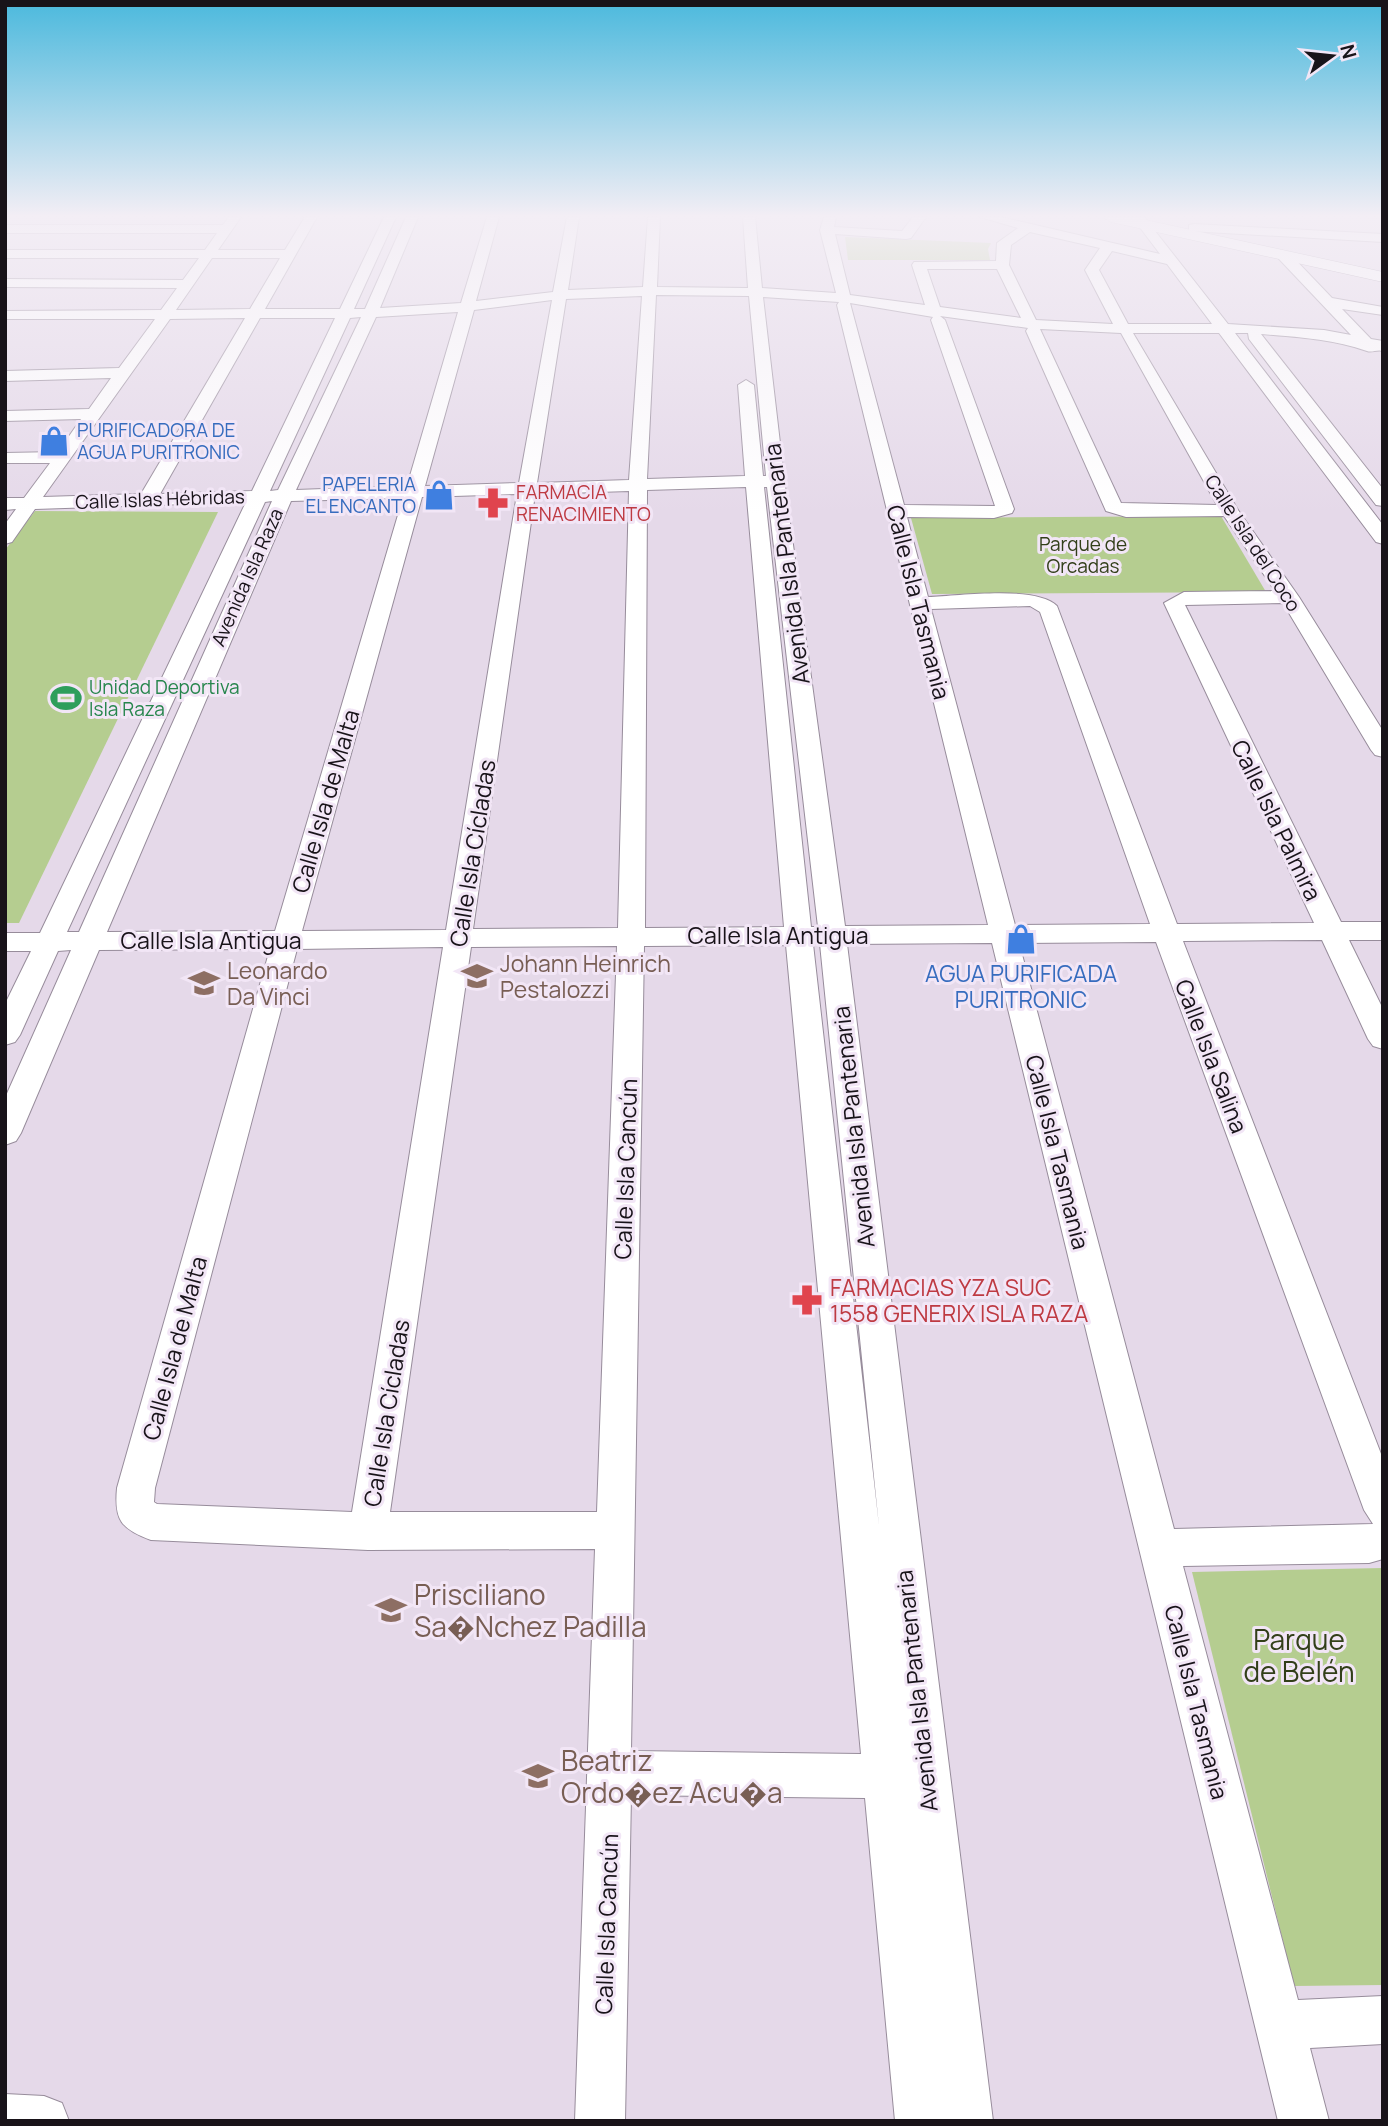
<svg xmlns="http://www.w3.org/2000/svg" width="1388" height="2126" font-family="Manrope,sans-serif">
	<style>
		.green { fill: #b5cd90 }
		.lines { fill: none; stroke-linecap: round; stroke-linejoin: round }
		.minor-casing { stroke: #978c9b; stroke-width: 2 }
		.major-casing { stroke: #978c9b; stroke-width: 1 }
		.minor { fill: #fff; fill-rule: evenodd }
		.major { fill: #fff; fill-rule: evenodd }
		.labels { text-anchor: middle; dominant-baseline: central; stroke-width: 6; stroke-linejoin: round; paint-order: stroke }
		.far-shop-label { font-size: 19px; fill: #366cbe; stroke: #f2e6f6; text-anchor: start }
		.far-health-label { font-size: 19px; fill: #be3a42; stroke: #f2e6f6; text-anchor: start }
		.far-street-label { font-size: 19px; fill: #181319; stroke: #f2e6f6 }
		.far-park-label { font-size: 19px; fill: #323f19; stroke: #f2e6f6 }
		.far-leisure-label { font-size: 19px; fill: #27864d; stroke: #f2e6f6; text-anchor: start }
		.street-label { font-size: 23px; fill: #181319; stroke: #f2e6f6 }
		.education-label { font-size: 23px; fill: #785e54; stroke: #f2e6f6; text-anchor: start }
		.shop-label { font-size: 23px; fill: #366cbe; stroke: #f2e6f6 }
		.health-label { font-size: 23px; fill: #be3a42; stroke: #f2e6f6; text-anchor: start }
		.near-education-label { font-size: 28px; fill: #785e54; stroke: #f2e6f6; text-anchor: start }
		.near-park-label { font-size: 28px; fill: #323f19; stroke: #f2e6f6 }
	</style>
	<rect width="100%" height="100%" fill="#e5d9e9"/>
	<!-- green -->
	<g class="green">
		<path d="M 845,237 L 991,243 L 988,249 L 990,260 L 848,260 Z"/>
		<path d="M 35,511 L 218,512 L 19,923 L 5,923 L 5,550 Z"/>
		<path d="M 1221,516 L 1266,592 L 932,594 L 911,518 Z"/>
		<path d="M 1383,1568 L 1383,1985 L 1294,1986 L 1192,1572 Z"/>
	</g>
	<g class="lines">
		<!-- minor casing -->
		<g class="minor-casing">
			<g id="minor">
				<path d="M 229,217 L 241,217 L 218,250 L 285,250 L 305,217 L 317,217 L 265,309 L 340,309 L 384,217 L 396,217 L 354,309 L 365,309 L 406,217 L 418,217 L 380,308 L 461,303 L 487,217 L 499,217 L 476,301 L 553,292 L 567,217 L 579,217 L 568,290 L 643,287 L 648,217 L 660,217 L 657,287 L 748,288 L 743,217 L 755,217 L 762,288 L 836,293 L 820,230 L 824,217 L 836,217 L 834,227 L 902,231 L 913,217 L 926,217 L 911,238 L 906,239 L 835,234 L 850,295 L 925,305 L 912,265 L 914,262 L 996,261 L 997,243 L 1018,228 L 980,217 L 1001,217 L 1160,254 L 1132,217 L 1144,217 L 1228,324 L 1324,330 L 1351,335 L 1279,259 L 1277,256 L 1284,252 L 1289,253 L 1332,298 L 1383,307 L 1383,315 L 1342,309 L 1371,339 L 1383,341 L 1383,351 C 1377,349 1372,353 1367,351 C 1333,339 1297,337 1261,334 L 1383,489 L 1383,506 L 1376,505 L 1249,339 L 1248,333 L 1235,333 L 1383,525 L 1383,544 L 1376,542 L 1219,333 L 1133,333 L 1238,510 L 1299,597 L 1383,731 L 1383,757 L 1375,755 L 1371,750 L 1283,603 L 1185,605 L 1341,922 L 1383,922 L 1383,940 L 1349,940 L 1383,1009 L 1383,1049 L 1373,1046 L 1368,1039 L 1322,940 L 1183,941 L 1383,1459 L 1383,1559 L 1369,1563 L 1183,1566 L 1298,2000 L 1383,1996 L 1383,2044 L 1310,2048 L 1329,2121 L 1278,2121 L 992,943 L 847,944 L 993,2121 L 895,2121 L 865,1798 L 631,1795 L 625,2121 L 575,2121 L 595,1549 L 368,1550 L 151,1540 C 121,1529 114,1520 117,1488 L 270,949 L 99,950 L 21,1133 L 16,1141 L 5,1145 L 5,1098 L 71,950 L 58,951 L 20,1035 L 15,1042 L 5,1045 L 5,1004 L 31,951 L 5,951 L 5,933 L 40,933 L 246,502 L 35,509 L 12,542 L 5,544 L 5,524 L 16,509 L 5,510 L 5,498 L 24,498 L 50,463 L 5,463 L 5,453 L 58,452 L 81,419 L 5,421 L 5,411 L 89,409 L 111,378 L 5,381 L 5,371 L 119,368 L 155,319 L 5,319 L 5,311 L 161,310 L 177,288 L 5,287 L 5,279 L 183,280 L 199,258 L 5,258 L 5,250 L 205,250 L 217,233 L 5,233 L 5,225 L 223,225 ZM 1030,232 L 1100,248 L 1085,270 L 1113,324 L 1036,320 L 1009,265 L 1011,245 ZM 1112,251 L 1167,264 L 1212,324 L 1128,324 L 1099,270 ZM 212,258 L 280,258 L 250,309 L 176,310 ZM 927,269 L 997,269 L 1021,318 L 940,307 ZM 656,295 L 749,296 L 766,476 L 763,476 L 754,385 L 746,380 L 738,385 L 745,476 L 647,479 ZM 642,296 L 629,480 L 537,483 L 566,299 ZM 763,297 L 839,302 L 837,305 L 988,925 L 845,926 L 785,486 ZM 552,300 L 519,483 L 425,486 L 474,310 ZM 850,303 L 933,317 L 931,320 L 995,506 L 904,505 ZM 458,312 L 407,486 L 296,490 L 376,317 ZM 940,316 L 1028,328 L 1026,331 L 1106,511 L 1126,517 L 1224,516 L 1275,591 L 1184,592 L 1164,603 L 1314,923 L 1177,924 L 1057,606 C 1036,585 959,596 928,597 L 907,517 L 994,518 L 1012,513 L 1014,509 L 945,320 ZM 361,317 L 278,490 L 270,491 L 350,318 ZM 245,318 L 141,494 L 43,497 L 170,319 ZM 260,318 L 335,318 L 252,491 L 160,494 ZM 1040,329 L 1121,333 L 1217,505 L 1121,503 ZM 746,487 L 784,927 L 645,928 L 647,490 ZM 764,487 L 767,487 L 818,927 L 811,927 ZM 629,491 L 618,928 L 473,929 L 535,494 ZM 517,494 L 446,930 L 302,931 L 422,497 ZM 403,498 L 275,931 L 107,932 L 291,501 ZM 272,501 L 79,932 L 67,932 L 265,502 ZM 1030,606 L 1040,612 L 1150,924 L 1015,925 L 931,609 ZM 1156,942 L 1364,1510 L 1373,1524 L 1174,1529 L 1019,943 ZM 813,944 L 820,944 L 879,1526 ZM 786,945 L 861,1754 L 631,1751 L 644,946 ZM 617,946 L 597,1512 L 390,1512 L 471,947 ZM 443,947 L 352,1512 L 157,1504 L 154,1502 L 155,1488 L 297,949 Z"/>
				<path d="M 1194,224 L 1383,234 L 1383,242 L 1189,231 L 1189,225 Z"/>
				<path d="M 5,2094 L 44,2096 L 62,2103 L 69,2121 L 5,2121 Z"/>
			</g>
		</g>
		<!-- major casing -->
		<g class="major-casing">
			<path id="major" d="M 1103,217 L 1132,217 L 1383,272 L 1383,282 L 1111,222 Z"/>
		</g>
		<!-- minor -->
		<use href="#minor" class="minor"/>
		<!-- major -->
		<use href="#major" class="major"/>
	</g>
	<!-- sky -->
	<linearGradient id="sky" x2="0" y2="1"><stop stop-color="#4bb9dd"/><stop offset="0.42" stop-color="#f3eef5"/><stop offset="1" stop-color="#f3eef5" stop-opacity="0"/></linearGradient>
	<rect width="1388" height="514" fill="url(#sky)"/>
	<!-- icons -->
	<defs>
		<g id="shop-bare" transform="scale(2.415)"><path d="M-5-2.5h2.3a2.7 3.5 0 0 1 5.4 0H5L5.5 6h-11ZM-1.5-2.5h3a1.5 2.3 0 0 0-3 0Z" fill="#3f7fe0" stroke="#f2e6f6" stroke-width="2.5" paint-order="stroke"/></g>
		<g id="pharmacy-bare" transform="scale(2.415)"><path d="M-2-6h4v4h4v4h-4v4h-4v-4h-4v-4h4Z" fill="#e0444e" stroke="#f2e6f6" stroke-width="2.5" paint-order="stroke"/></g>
		<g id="stadium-bare" transform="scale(2.415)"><path d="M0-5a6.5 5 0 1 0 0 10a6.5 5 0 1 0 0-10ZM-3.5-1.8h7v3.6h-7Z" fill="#2e9e5b" stroke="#f2e6f6" stroke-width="2.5" paint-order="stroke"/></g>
		<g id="school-bare" transform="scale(2.415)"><path d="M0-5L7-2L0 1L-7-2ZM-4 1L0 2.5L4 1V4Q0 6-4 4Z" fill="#8d6e63" stroke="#f2e6f6" stroke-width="2.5" paint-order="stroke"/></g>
	</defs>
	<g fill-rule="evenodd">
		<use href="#shop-bare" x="54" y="441"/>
		<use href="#shop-bare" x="439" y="495"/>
		<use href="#pharmacy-bare" x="493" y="503"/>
		<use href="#stadium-bare" x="66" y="698"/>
		<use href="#shop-bare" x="1021" y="939"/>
		<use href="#school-bare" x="477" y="976"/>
		<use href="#school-bare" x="204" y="983"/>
		<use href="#pharmacy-bare" x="807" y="1300"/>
		<use href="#school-bare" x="391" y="1610"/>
		<use href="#school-bare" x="538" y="1776"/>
	</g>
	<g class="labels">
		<!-- far-shop labels -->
		<g class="far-shop-label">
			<text x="77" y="430">PURIFICADORA DE<tspan x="77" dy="22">AGUA PURITRONIC</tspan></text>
			<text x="416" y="484" text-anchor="end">PAPELERIA<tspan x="416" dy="22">EL ENCANTO</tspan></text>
		</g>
		<!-- far-health labels -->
		<g class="far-health-label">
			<text x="516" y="492">FARMACIA<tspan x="516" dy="22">RENACIMIENTO</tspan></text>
		</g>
		<!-- far-street labels -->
		<g class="far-street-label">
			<text transform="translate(160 499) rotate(-2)">Calle Islas Hébridas</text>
			<text transform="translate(1253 543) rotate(57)">Calle Isla del Coco</text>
			<text transform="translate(247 577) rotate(-66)">Avenida Isla Raza</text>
		</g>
		<!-- far-park labels -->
		<g class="far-park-label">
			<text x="1083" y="544">Parque de<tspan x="1083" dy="22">Orcadas</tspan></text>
		</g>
		<!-- far-leisure labels -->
		<g class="far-leisure-label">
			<text x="89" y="687">Unidad Deportiva<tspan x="89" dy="22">Isla Raza</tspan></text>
		</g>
		<!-- street labels -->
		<g class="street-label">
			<text transform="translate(786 564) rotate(-97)">Avenida Isla Pantenaria</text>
			<text transform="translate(919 602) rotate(76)">Calle Isla Tasmania</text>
			<text transform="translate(325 801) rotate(-74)">Calle Isla de Malta</text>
			<text transform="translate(1277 820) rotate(64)">Calle Isla Palmira</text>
			<text transform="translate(472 853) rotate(-81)">Calle Isla Cícladas</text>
			<text x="778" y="935">Calle Isla Antigua</text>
			<text x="211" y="940">Calle Isla Antigua</text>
			<text transform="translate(1212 1056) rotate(69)">Calle Isla Salina</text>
			<text transform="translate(853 1127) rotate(-96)">Avenida Isla Pantenaria</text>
			<text transform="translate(1058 1152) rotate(76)">Calle Isla Tasmania</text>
			<text transform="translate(625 1169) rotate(-88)">Calle Isla Cancún</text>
			<text transform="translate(174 1348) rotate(-75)">Calle Isla de Malta</text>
			<text transform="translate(386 1413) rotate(-81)">Calle Isla Cícladas</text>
			<text transform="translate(916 1691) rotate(-96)">Avenida Isla Pantenaria</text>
			<text transform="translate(1197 1702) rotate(76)">Calle Isla Tasmania</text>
			<text transform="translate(606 1924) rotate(-88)">Calle Isla Cancún</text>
		</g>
		<!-- education labels -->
		<g class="education-label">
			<text x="500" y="963">Johann Heinrich<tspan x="500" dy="26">Pestalozzi</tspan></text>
			<text x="227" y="970">Leonardo<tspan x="227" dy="26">Da Vinci</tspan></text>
		</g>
		<!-- shop labels -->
		<g class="shop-label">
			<text x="1021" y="973">AGUA PURIFICADA<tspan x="1021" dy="26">PURITRONIC</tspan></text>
		</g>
		<!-- health labels -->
		<g class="health-label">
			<text x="830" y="1287">FARMACIAS YZA SUC<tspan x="830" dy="26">1558 GENERIX ISLA RAZA</tspan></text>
		</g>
		<!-- near-education labels -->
		<g class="near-education-label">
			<text x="414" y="1594">Prisciliano<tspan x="414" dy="32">Sa�Nchez Padilla</tspan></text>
			<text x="561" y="1760">Beatriz<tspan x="561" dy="32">Ordo�ez Acu�a</tspan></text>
		</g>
		<!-- near-park labels -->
		<g class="near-park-label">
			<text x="1299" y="1639">Parque<tspan x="1299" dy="32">de Belén</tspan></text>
		</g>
	</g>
	<!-- border -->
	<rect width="1388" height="2126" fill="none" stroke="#181319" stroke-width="14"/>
	<!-- north arrow -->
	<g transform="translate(1332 56) rotate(75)" stroke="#f2e6f6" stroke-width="5" paint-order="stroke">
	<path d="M0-5L12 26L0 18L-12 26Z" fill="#181319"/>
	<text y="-10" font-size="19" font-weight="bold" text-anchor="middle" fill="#181319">N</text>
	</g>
</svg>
